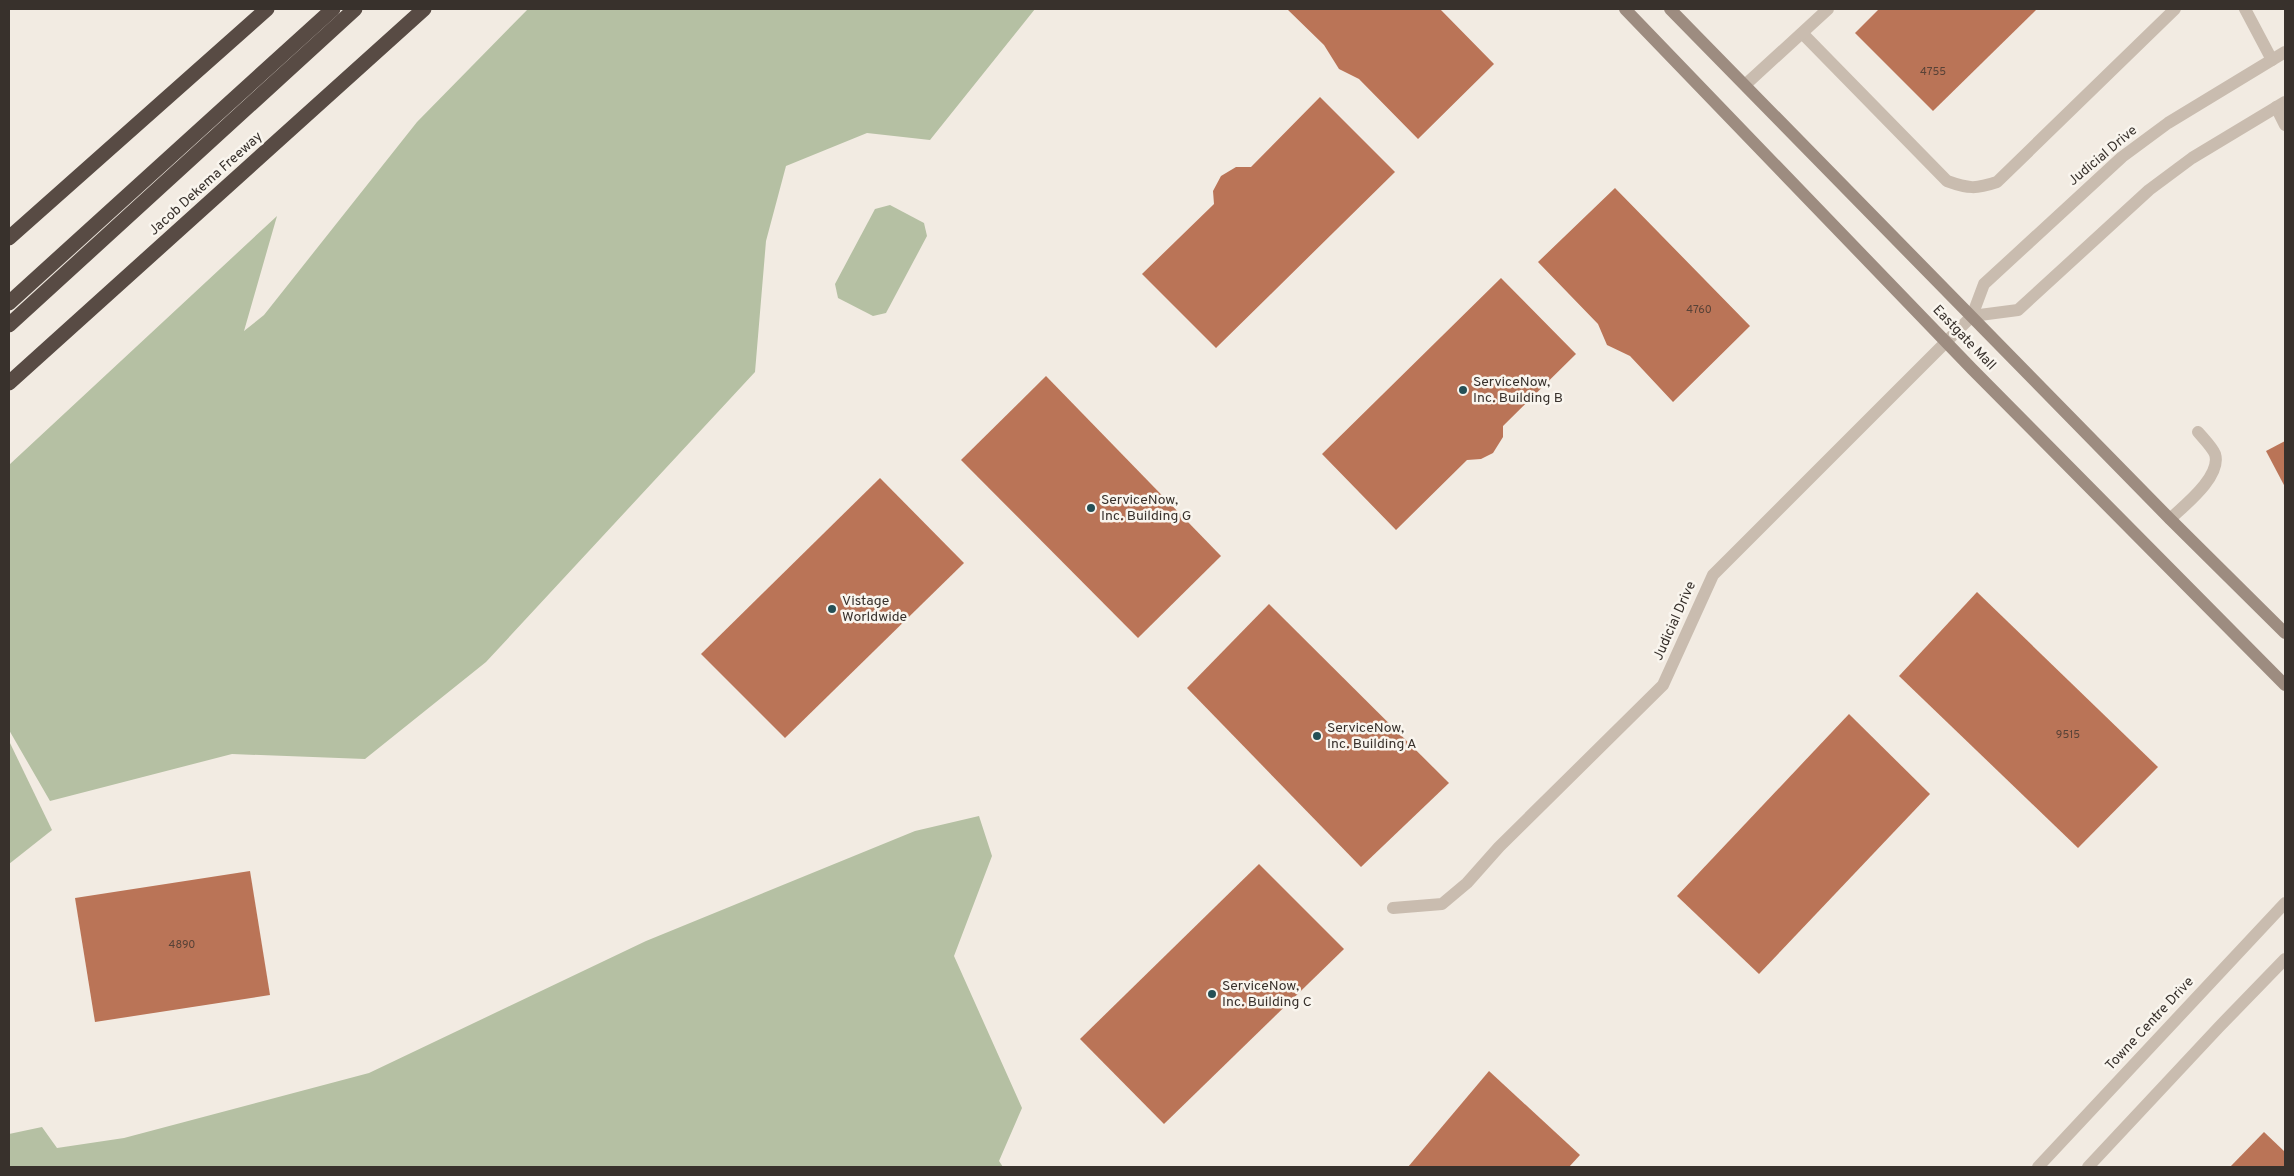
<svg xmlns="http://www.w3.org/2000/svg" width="2294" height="1176" font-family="Overpass,sans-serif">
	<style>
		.green { fill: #b5c0a3 }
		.building { fill: #ba7457 }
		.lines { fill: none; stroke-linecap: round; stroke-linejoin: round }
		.service { stroke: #c9bcaf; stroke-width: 12 }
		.minor { stroke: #c9bcaf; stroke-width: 12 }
		.tertiary { stroke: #c9bcaf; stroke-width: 12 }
		.secondary { stroke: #9d8c80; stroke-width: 12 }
		.motorway { stroke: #584b44; stroke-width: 15 }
		.poi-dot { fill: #255056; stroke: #f9f5ee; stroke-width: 2 }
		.labels { text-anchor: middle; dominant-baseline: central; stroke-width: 5; stroke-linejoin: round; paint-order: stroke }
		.number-label { font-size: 11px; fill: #584237 }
		.street-label { font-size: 14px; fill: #38312c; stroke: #f9f5ee }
		.poi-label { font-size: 14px; fill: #38312c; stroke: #f9f5ee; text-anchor: start }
	</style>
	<rect width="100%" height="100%" fill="#f2ebe2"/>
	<!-- green -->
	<g class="green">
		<path d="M 528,9 L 1035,9 L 930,140 L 867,133 L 786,166 L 766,241 L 755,372 L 486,662 L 365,759 L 232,754 L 50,801 L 9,730 L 9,465 L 277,216 L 244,331 L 264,315 L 417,122 Z"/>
		<path d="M 890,205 L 924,223 L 927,236 L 886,313 L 873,316 L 838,298 L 835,284 L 875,209 Z"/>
		<path d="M 9,741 L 52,830 L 9,864 Z"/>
		<path d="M 979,816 L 992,856 L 954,956 L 1022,1108 L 999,1161 L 1003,1167 L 9,1167 L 9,1134 L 42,1127 L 57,1148 L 124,1138 L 369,1073 L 646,941 L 915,831 Z"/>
	</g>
	<!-- building -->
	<g class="building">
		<path d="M 1287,9 L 1440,9 L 1494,64 L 1418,139 L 1359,79 L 1339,69 L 1324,45 Z"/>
		<path d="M 1879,9 L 2037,9 L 1933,111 L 1855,33 Z"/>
		<path d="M 1320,97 L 1395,172 L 1216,348 L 1142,274 L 1214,204 L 1213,191 L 1221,176 L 1236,167 L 1251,167 Z"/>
		<path d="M 1615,188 L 1750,326 L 1673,402 L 1630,356 L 1607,345 L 1598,324 L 1538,262 Z"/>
		<path d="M 1501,278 L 1576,354 L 1503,426 L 1503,437 L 1493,453 L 1481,459 L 1467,460 L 1396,530 L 1322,454 Z"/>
		<path d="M 1046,376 L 1221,556 L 1138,638 L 961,460 Z"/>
		<path d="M 2285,441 L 2285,487 L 2266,451 Z"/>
		<path d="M 880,478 L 964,563 L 785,738 L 701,654 Z"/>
		<path d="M 1977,592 L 2158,767 L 2078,848 L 1899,676 Z"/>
		<path d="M 1269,604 L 1449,783 L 1361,867 L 1187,688 Z"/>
		<path d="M 1849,714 L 1930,794 L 1759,974 L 1677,896 Z"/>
		<path d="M 1259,864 L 1344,949 L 1164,1124 L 1080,1039 Z"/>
		<path d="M 250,871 L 270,995 L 95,1022 L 75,898 Z"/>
		<path d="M 1489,1071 L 1580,1155 L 1569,1167 L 1408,1167 Z"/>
		<path d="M 2264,1132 L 2285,1152 L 2285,1167 L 2230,1167 Z"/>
	</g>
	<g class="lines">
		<!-- service -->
		<g class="service">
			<path d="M 1803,34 L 1947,181 C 1969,189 1976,189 1997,182 L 2175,9"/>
			<path d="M 1745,85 L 1828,9"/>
			<path d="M 2276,107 L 2285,125"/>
			<path d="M 2170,519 C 2185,505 2222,476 2215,454 C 2212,447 2203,438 2198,432"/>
		</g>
		<!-- minor -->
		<g class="minor">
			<path d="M 2245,9 L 2272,60"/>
			<path d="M 1393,908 L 1442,904 L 1467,883 L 1499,847 L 1663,685 L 1713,575 L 1946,342"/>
		</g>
		<!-- tertiary -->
		<g class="tertiary">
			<path d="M 1972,316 L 2018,310 L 2149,190 L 2192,158 L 2285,102"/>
			<path d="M 1946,342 L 1972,316 L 1984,284 L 2122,157 L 2168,123 L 2285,52"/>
			<path d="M 2038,1167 L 2285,903"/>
			<path d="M 2088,1167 L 2219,1027 L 2285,959"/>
		</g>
		<!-- secondary -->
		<g class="secondary">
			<path d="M 1625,9 L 1972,369 L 2285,685"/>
			<path d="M 1670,9 L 2170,519 L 2285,633"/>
		</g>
		<!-- motorway -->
		<g class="motorway">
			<path d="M 9,238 L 267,9"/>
			<path d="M 9,303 L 333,9"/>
			<path d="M 9,325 L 355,9"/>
			<path d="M 9,383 L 424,9"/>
		</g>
	</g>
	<!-- markers -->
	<g class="poi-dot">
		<circle cx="1463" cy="390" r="5"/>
		<circle cx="1091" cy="508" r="5"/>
		<circle cx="832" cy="609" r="5"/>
		<circle cx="1317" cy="736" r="5"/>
		<circle cx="1212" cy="994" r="5"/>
	</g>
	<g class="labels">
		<!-- number labels -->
		<g class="number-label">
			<text x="1933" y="72">4755</text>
			<text x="1699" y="310">4760</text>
			<text x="2068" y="735">9515</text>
			<text x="182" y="945">4890</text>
		</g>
		<!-- street labels -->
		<g class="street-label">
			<text transform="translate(2103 156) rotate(-40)">Judicial Drive</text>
			<text transform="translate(206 184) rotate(-42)">Jacob Dekema Freeway</text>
			<text transform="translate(1964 338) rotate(46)">Eastgate Mall</text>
			<text transform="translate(1675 621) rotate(-66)">Judicial Drive</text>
			<text transform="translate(2150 1024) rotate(-47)">Towne Centre Drive</text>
		</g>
		<!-- poi labels -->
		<g class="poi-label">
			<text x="1473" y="382">ServiceNow,<tspan x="1473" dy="16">Inc. Building B</tspan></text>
			<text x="1101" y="500">ServiceNow,<tspan x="1101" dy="16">Inc. Building G</tspan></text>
			<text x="842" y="601">Vistage<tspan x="842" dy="16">Worldwide</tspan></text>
			<text x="1327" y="728">ServiceNow,<tspan x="1327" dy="16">Inc. Building A</tspan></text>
			<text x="1222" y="986">ServiceNow,<tspan x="1222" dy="16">Inc. Building C</tspan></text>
		</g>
	</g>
	<!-- border -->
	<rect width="2294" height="1176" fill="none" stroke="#38312c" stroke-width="20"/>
</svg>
